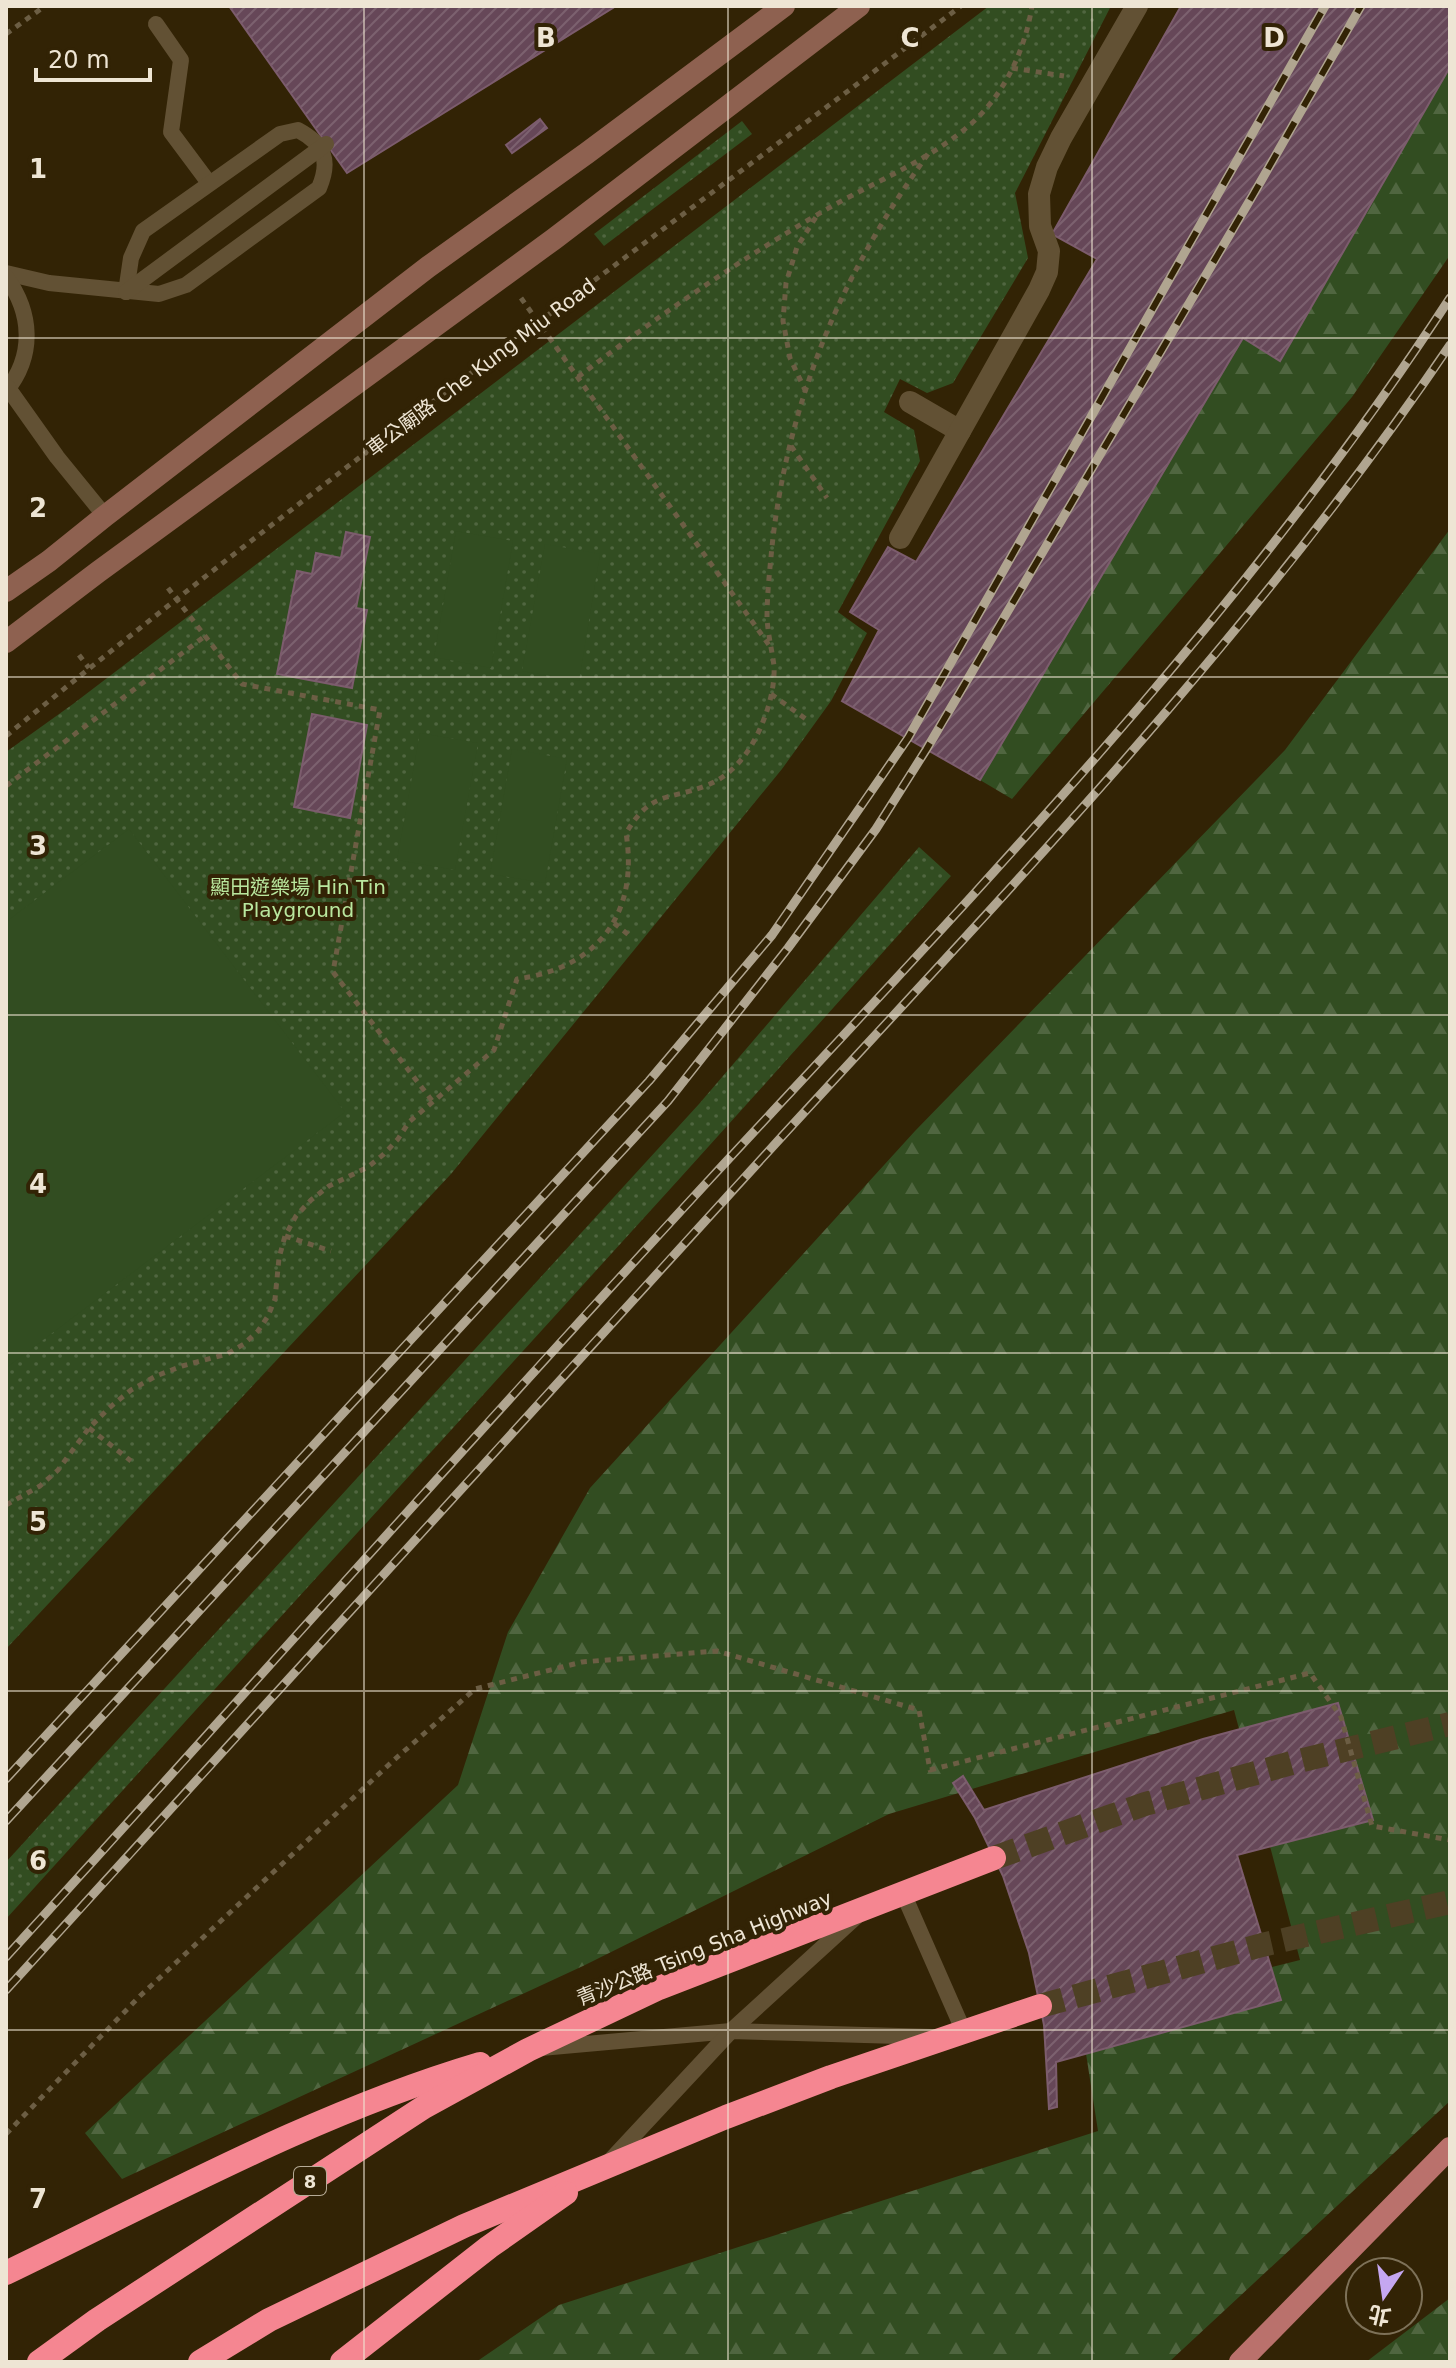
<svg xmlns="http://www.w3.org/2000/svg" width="1456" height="2368" font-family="'DejaVu Sans','Noto Sans TC',sans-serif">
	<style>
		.green { fill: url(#green-dots) }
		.forest { fill: url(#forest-firs) }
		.pitch { fill: #324d21 }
		.building { fill: url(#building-hatch); stroke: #7c5c6d; stroke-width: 2 }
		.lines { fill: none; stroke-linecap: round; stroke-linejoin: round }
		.motorway-tunnel { stroke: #4e4024; stroke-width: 24; stroke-dasharray: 24 12; stroke-linecap: butt }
		.path { stroke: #6c5e44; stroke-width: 5; stroke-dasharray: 6 6; stroke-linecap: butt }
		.service { stroke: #625134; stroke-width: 16 }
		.pedestrian { stroke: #625134; stroke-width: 22 }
		.secondary { stroke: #8e6150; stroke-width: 22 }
		.primary { stroke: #ba716c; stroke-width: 22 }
		.motorway { stroke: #f58691; stroke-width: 24 }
		.rail-casing { stroke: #b0a590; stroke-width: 9 }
		.rail { stroke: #322305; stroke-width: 6; stroke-dasharray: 18; stroke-linecap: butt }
		.grid { fill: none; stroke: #eee5d4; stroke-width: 2; stroke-opacity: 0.55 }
		.labels { text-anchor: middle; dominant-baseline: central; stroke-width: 8; stroke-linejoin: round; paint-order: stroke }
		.shield { fill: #322305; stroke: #b6ab96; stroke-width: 2 }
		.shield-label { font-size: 18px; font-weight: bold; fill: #eee5d4 }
		.street-label { font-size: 20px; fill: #eee5d4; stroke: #322305 }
		.park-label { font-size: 20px; fill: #b9e79e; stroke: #322305 }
		.grid-label { font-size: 26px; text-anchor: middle; font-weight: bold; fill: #eee5d4; stroke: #322305; stroke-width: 8; stroke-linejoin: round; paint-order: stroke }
	</style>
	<defs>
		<pattern id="green-dots" width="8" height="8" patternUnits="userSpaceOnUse" patternTransform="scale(2)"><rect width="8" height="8" fill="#324d21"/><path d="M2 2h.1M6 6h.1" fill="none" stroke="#506640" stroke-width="1.8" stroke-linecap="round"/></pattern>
		<pattern id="forest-firs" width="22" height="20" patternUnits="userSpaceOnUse" patternTransform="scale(2)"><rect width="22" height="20" fill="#324d21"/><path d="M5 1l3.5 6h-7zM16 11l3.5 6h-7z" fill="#506640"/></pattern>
		<pattern id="building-hatch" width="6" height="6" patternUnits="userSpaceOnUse" patternTransform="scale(2)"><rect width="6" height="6" fill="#664758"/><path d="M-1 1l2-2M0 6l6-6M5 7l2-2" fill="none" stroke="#7c616f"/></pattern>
	</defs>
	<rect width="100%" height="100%" fill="#322305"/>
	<!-- green -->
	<g class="green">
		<path d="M 989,6 L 1111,6 L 1015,193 L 1028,258 L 953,383 L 927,393 L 900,379 L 884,412 L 914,430 L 920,461 L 838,612 L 867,633 L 831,701 L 782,769 L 451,1174 L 6,1649 L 6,752 L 73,704 Z"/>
		<path d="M 742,121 L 752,134 L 604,246 L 594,234 Z"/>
		<path d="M 919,847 L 951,876 C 639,1227 321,1571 6,1919 L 6,1862 L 699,1104 Z"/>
	</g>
	<!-- forest -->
	<g class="forest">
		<path d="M 1450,67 L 1450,255 L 1352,397 L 1012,799 L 980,780 L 1243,338 L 1280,360 Z"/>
		<path d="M 1450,529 L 1450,2101 L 1169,2362 L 476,2362 L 559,2305 L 1098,2131 L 1080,2015 L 1300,1960 L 1234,1710 L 889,1814 L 583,1966 L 122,2179 L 85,2133 L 458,1785 L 508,1632 L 590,1488 L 915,1131 L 1285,750 Z"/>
		<path d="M 1450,2298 L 1450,2362 L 1366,2362 Z"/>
	</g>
	<!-- pitch -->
	<g class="pitch">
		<path d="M 456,531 L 513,541 L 491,668 L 434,657 Z"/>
		<path d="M 545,544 L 600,554 L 579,681 L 522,671 Z"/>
		<path d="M 420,733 L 478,743 L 455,870 L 397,860 Z"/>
		<path d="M 512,749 L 567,759 L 545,883 L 490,874 Z"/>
		<path d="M 129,829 L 345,1112 L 6,1368 L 6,922 Z"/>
	</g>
	<!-- building -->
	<g class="building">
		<path d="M 229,6 L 616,6 L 347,173 Z"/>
		<path d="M 1181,6 L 1450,6 L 1450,67 L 1280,361 L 1243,338 L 980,780 L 842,701 L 879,630 L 850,612 L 888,547 L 916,562 L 1097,259 L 1052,234 Z"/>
		<path d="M 540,119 L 547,128 L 512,153 L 506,145 Z"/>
		<path d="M 346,532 L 370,537 L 356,608 L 367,610 L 352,688 L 277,674 L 297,571 L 312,574 L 316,553 L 341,558 Z"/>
		<path d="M 312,714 L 367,725 L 350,818 L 294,807 Z"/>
		<path d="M 1338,1703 L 1373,1820 L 1237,1855 L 1281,2000 L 1056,2062 L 1057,2107 L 1049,2109 L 1044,2025 L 1029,1953 L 1003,1876 L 975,1818 L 953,1783 L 963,1776 L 984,1810 L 1203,1739 Z"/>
	</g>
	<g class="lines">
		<!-- motorway-tunnel -->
		<g class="motorway-tunnel">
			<path d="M 994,1858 L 1145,1804 L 1295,1762 L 1450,1724"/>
			<path d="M 1040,2006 L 1262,1945 L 1450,1902"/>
		</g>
		<!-- path -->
		<g class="path">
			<path d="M 6,34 L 45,6"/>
			<path d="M 1012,68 L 1064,76"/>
			<path d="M 521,298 L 769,645"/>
			<path d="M 578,377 C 654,319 732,265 815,216 C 866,185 927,163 972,123 C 1005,93 1025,50 1032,6"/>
			<path d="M 806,392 L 790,358 L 783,321 L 786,283 L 797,247 L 816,217"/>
			<path d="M 791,446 L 827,498"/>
			<path d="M 168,588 L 242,684 L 380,710 L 333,972 L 433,1102"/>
			<path d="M 79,655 L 89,668"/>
			<path d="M 771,694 L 806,719"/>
			<path d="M 6,736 C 316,482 642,247 961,6"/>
			<path d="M 6,786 L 205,636"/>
			<path d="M 614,923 L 630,936"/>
			<path d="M 285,1236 L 331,1251"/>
			<path d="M 89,1428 L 131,1461"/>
			<path d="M 6,1505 L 40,1486 L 58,1470 L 89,1428 L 109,1408 L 131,1390 L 156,1376 L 182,1366 L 227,1354 L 244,1344 L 258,1331 L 268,1316 L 275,1299 L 279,1258 L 285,1236 L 296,1216 L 311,1200 L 329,1186 L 368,1167 L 384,1154 L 398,1139 L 409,1122 L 494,1050 L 517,979 C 598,968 639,914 626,833 C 651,791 666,801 705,786 C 735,775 753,748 764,719 C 770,704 775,683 774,666 C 772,650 768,635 767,618 C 767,598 769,577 771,557 C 780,456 813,346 863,257 C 882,221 904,188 928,154"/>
			<path d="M 6,2134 L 140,1996 L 394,1760 L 475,1689 L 582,1662 L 717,1651 L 919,1710 L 930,1770 L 1310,1673 L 1341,1717 L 1372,1826 L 1450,1840"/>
		</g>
		<!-- service -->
		<g class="service">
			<path d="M 156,24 L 181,60 L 171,132 L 209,183"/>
			<path d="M 6,273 L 49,283 L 159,294 L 186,285 L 319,188 C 331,160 324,144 298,130 L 280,134 L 143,231 L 131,258 L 126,292"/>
			<path d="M 6,277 C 32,313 35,355 6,391"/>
			<path d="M 126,292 L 326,144"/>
			<path d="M 8,388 L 57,457 L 105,516"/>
			<path d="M 903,1893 L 964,2032"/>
			<path d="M 541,2048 L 731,2031 L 933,2037"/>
			<path d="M 608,2163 L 731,2031 L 858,1915"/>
		</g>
		<!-- pedestrian -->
		<g class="pedestrian">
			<path d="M 910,402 L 960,431"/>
			<path d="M 900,538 L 1039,290 L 1047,272 L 1049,251 L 1040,226 L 1039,194 L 1047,167 L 1061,138 L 1137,6"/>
		</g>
		<!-- secondary -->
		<g class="secondary">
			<path d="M 6,591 L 49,561 L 105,516 L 428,267 L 587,153 L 784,6"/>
			<path d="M 6,642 L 98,572 L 554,239 L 859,6"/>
		</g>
		<!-- primary -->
		<path class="primary" d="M 1240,2362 L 1450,2148"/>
		<!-- motorway -->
		<g class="motorway">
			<path d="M 6,2273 C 160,2199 315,2113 480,2064"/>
			<path d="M 39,2362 L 97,2320 L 424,2107 L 528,2050 L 659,1988 L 994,1858"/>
			<path d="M 200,2362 L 269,2320 L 464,2226 L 726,2117 L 831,2077 L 1040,2006"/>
			<path d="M 342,2362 L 489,2247 L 566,2193"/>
		</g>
		<!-- rail casing -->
		<g class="rail-casing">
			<g id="rail">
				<path d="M 6,1779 L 649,1081 L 772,935 L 908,738 L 1325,6"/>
				<path d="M 6,1821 L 668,1101 L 788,948 L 876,829 L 926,750 L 1253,195 L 1361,6"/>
				<path d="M 6,1957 C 242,1698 474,1435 711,1178 C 971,897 1240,620 1450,298"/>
				<path d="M 6,1990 C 263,1708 519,1425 776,1143 C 1011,887 1254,634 1450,345"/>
			</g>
		</g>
		<!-- rail -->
		<use href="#rail" class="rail"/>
	</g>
	<!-- grid -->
	<path class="grid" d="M 364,6 L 364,2362M 728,6 L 728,2362M 1092,6 L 1092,2362M 6,338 L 1450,338M 6,677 L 1450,677M 6,1015 L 1450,1015M 6,1353 L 1450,1353M 6,1691 L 1450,1691M 6,2030 L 1450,2030"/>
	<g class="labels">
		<!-- shield labels -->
		<rect class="shield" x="294" y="2167" width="32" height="28" rx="6"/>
		<g class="shield-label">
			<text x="310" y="2181">8</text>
		</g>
		<!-- street labels -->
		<g class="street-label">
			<text transform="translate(481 367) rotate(-37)">車公廟路 Che Kung Miu Road</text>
			<text transform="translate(704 1948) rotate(-22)">青沙公路 Tsing Sha Highway</text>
		</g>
		<!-- park labels -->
		<g class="park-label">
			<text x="298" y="887">顯田遊樂場 Hin Tin<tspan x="298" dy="23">Playground</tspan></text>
		</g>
	</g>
	<g class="grid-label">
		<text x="546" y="47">B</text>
		<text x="910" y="47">C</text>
		<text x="1274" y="47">D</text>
		<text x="38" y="178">1</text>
		<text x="38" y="517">2</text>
		<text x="38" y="855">3</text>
		<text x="38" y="1193">4</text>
		<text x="38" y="1531">5</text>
		<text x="38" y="1870">6</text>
		<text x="38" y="2208">7</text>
	</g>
	<!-- border -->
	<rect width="1456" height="2368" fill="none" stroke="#eee5d4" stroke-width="16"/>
	<!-- north arrow -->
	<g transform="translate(1384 2296) rotate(193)"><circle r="38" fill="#322305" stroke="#7d7158" stroke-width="2"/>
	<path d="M0-6L14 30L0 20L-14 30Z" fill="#c5a7f1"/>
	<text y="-12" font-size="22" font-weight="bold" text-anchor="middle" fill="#eee5d4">北</text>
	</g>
	<!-- scale -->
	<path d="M36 68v12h114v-12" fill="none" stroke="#eee5d4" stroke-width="4"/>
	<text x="48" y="68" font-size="24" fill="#eee5d4" stroke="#322305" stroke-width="6" paint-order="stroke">20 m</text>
</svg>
